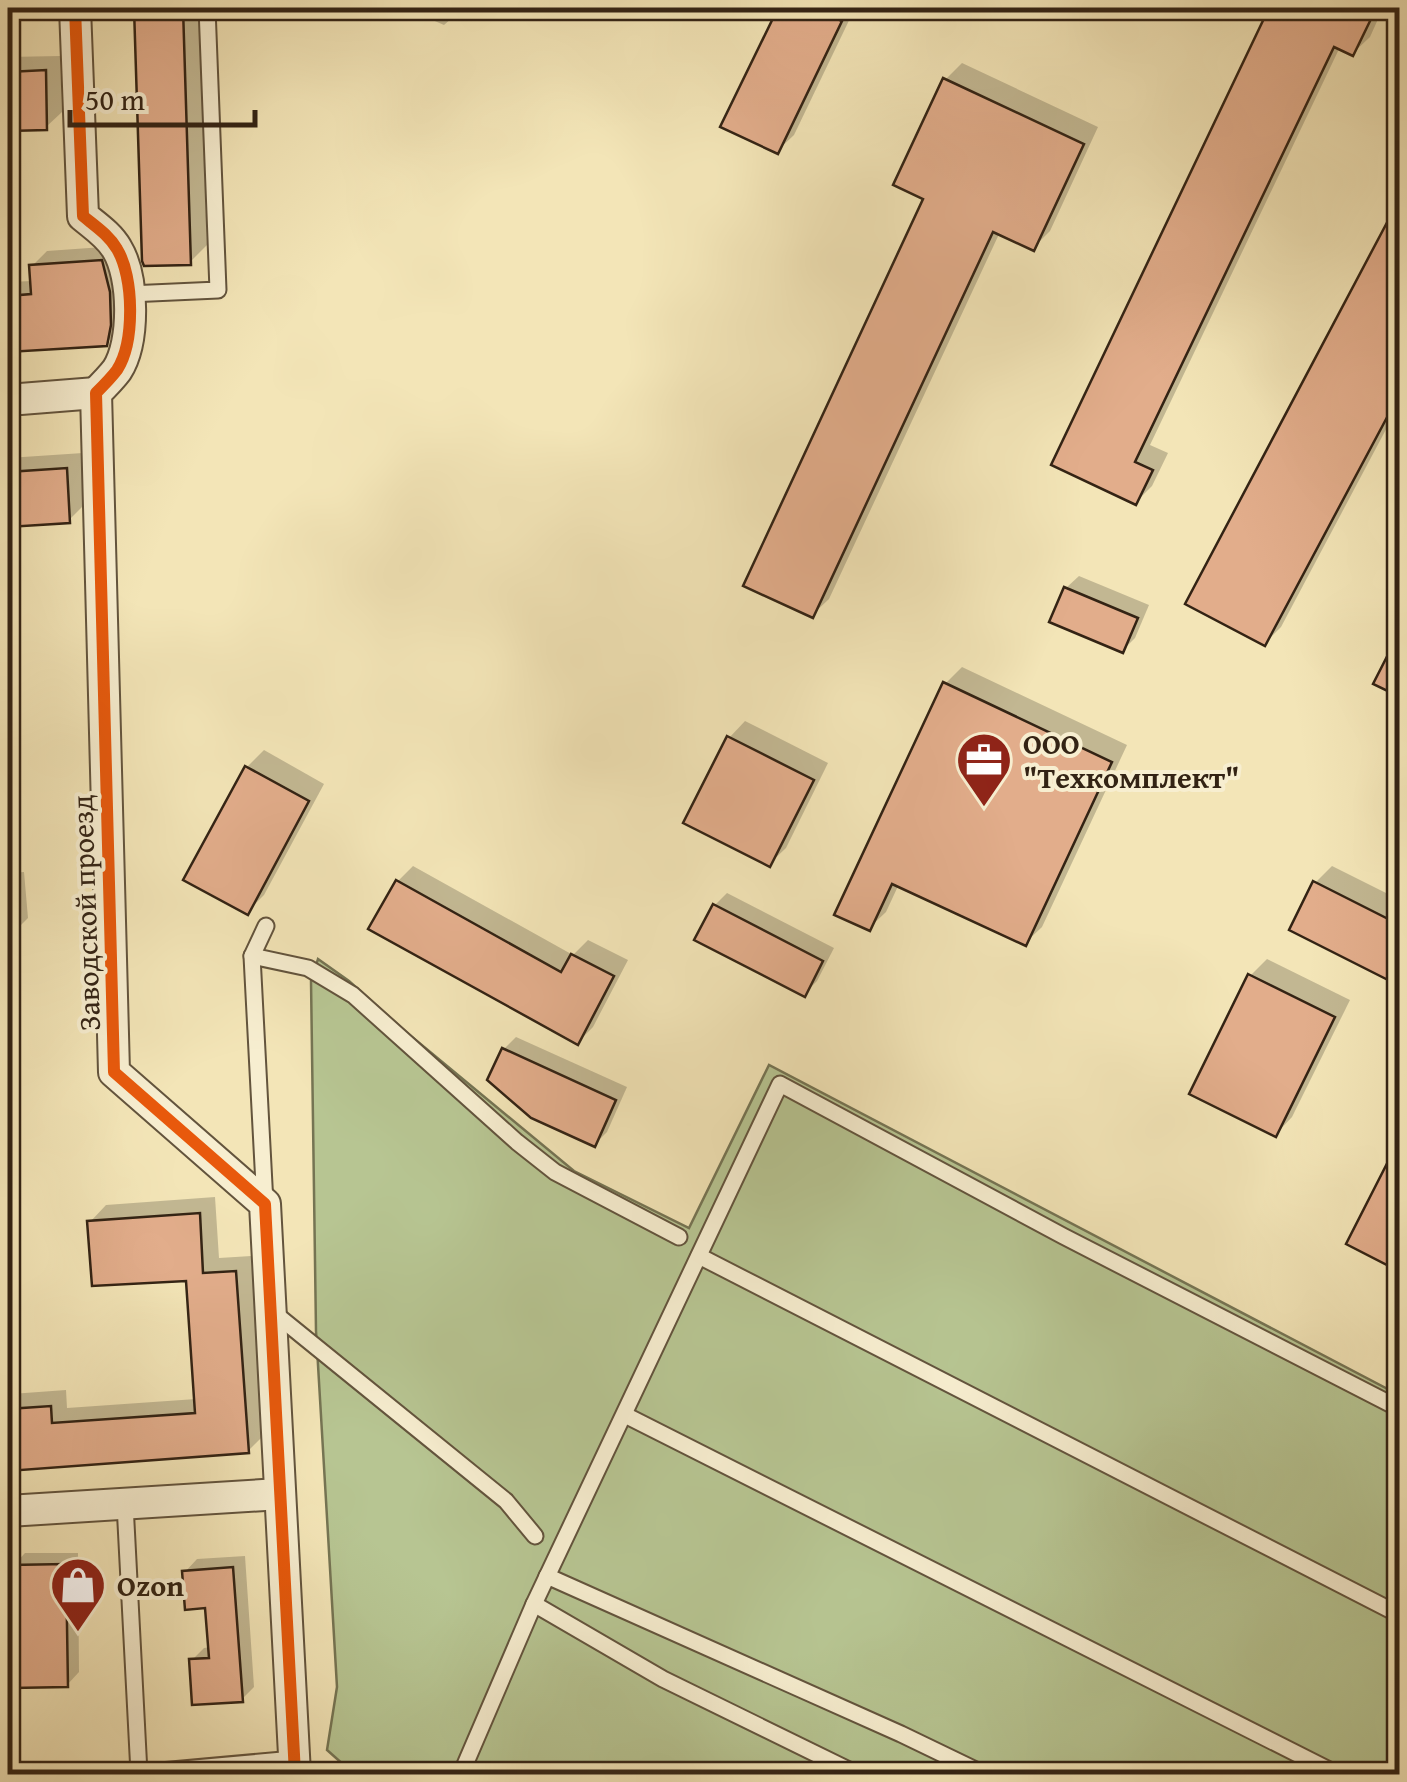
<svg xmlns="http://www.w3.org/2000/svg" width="1407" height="1782" font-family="'Gentium Book Plus',serif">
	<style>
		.green { fill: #b7c592; stroke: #757453; stroke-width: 2.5 }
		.shadow { fill: #0003 }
		.building { fill: #e2ad8b; stroke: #332314; stroke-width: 2.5 }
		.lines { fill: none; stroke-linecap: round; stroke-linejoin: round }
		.service-casing { stroke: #63543d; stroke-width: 19 }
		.minor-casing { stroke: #63543d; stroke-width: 34 }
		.service { stroke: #f7eed0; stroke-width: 15 }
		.minor { stroke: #f7eed0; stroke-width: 30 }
		.cycleway-casing { stroke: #f7eed0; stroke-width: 19 }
		.cycleway { stroke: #e8590c; stroke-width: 12 }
		.labels { text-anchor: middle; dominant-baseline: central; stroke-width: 8; stroke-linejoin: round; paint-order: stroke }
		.poi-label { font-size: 30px; font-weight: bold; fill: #332314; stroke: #f7eed0; text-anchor: start }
		.street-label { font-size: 30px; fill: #332314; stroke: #f7eed0 }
	</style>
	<rect width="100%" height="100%" fill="#f3e5b7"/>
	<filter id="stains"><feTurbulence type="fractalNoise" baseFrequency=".002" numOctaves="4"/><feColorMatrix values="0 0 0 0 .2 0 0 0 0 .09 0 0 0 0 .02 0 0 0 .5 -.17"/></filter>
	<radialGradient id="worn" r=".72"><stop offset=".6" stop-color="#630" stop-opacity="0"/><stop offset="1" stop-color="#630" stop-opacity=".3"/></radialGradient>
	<!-- green -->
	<path class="green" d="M 318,959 L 349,981 L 406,1032 L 574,1171 L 689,1228 L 769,1065 L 1399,1395 L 1399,1774 L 354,1774 L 327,1750 L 337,1687 L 316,1331 L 311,981 Z"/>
	<!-- shadow -->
	<g class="shadow">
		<path d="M 136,8 L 199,8 L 207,245 L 190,262 L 146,264 Z"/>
		<path d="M 416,8 L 457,8 L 452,18 L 444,25 L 414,12 Z"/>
		<path d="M 637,8 L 659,8 L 652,15 Z"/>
		<path d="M 780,8 L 855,8 L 794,135 L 777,151 L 724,126 Z"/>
		<path d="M 1272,8 L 1383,8 L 1370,37 L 1353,53 L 1340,47 L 1150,445 L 1168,453 L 1152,486 L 1136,502 L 1054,463 Z"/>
		<path d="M 60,56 L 62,112 L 46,127 L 8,128 L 8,57 Z"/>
		<path d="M 962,63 L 1098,127 L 1050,231 L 1033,248 L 1000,232 L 829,599 L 812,615 L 926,198 L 945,80 Z"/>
		<path d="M 1400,203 L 1400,403 L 1281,627 L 1265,643 Z"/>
		<path d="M 117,246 L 121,328 L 106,343 L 8,349 L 8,282 L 32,281 L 32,266 L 47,251 Z"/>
		<path d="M 83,453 L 86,503 L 69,520 L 8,524 L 8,458 Z"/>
		<path d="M 1079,576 L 1149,605 L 1135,638 L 1123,650 L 1066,588 Z"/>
		<path d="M 962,667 L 1127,745 L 1042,927 L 1025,943 L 899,884 L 886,912 L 869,928 L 945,684 Z"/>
		<path d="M 745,721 L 828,763 L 786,848 L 769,864 L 729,738 Z"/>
		<path d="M 264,750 L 324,784 L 264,895 L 247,912 L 187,878 L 247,767 Z"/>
		<path d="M 15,776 L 18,820 L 8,830 L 8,777 Z"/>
		<path d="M 413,866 L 573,955 L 588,940 L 628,960 L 593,1027 L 578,1042 L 398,881 Z"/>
		<path d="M 1332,866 L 1400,900 L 1400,983 L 1315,883 Z"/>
		<path d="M 24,872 L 28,918 L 11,935 L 8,935 L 8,873 Z"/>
		<path d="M 727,893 L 834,948 L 817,981 L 804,994 L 715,905 Z"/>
		<path d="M 1267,959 L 1350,1000 L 1292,1117 L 1276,1134 L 1250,976 Z"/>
		<path d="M 516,1037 L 627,1087 L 607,1132 L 595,1144 L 504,1049 Z"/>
		<path d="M 215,1197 L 219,1258 L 251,1256 L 264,1435 L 248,1451 L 8,1468 L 8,1397 L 11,1394 L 66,1390 L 67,1408 L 196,1399 L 188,1278 L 90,1222 L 106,1205 Z"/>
		<path d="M 25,1553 L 78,1553 L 79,1672 L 67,1685 L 13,1566 Z"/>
		<path d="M 245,1556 L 254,1687 L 242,1699 L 192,1660 L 204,1648 L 211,1647 L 208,1606 L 185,1572 L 197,1559 Z"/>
		<path d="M 285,1764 L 286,1774 L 184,1774 Z"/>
	</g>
	<!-- building -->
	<g class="building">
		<path d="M 134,8 L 183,8 L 191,265 L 144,266 L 142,261 Z"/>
		<path d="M 778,8 L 813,8 L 842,21 L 778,154 L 720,127 Z"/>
		<path d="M 1269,8 L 1351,8 L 1372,17 L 1353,56 L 1334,47 L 1135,462 L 1153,470 L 1136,505 L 1051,465 Z"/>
		<path d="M 46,70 L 47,130 L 8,131 L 8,72 Z"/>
		<path d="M 943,78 L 1084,144 L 1034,251 L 993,232 L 813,618 L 743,586 L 923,199 L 893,185 Z"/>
		<path d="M 1400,198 L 1400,393 L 1265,646 L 1185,604 Z"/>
		<path d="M 102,260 L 110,292 L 111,325 L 107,346 L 8,352 L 8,296 L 31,294 L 29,265 Z"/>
		<path d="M 67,468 L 70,523 L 8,527 L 8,472 Z"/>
		<path d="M 1064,587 L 1138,618 L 1123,653 L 1049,622 Z"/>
		<path d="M 1400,631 L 1400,697 L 1373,684 Z"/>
		<path d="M 943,682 L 1112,762 L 1026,946 L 892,884 L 870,931 L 834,915 Z"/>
		<path d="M 727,736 L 814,780 L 770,867 L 683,823 Z"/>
		<path d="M 245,766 L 309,801 L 248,915 L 183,880 Z"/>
		<path d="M 396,880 L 561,972 L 571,954 L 614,976 L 578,1045 L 368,929 Z"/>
		<path d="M 1313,881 L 1400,925 L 1400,986 L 1289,930 Z"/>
		<path d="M 713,904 L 823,961 L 805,997 L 694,940 Z"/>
		<path d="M 1248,974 L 1335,1017 L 1276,1137 L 1189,1094 Z"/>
		<path d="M 502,1048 L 616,1100 L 595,1147 L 531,1118 L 487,1080 Z"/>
		<path d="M 1400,1138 L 1400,1245 L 1389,1266 L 1346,1244 Z"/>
		<path d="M 200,1213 L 203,1273 L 236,1271 L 249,1453 L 8,1471 L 8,1409 L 51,1406 L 52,1423 L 195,1413 L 186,1281 L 92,1286 L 87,1221 Z"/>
		<path d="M 66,1564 L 68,1687 L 12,1688 L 10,1565 Z"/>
		<path d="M 233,1567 L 243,1702 L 192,1705 L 189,1659 L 209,1658 L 205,1608 L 185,1610 L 182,1571 Z"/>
	</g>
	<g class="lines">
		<!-- service casing -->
		<g class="service-casing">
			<g id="service">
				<path d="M 129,294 L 218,290 L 207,8"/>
				<path d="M 252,956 L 308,968 L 353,995 L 517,1142 L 555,1172 L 679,1237"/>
				<path d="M 265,1204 L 252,956 L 266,926"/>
				<path d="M 699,1256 L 1400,1615"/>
				<path d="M 273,1312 L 506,1501 L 535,1536"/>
				<path d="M 625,1415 L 1337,1774"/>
				<path d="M 125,1504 L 139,1773"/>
				<path d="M 547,1576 L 901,1734 L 984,1774"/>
				<path d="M 534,1604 L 663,1679 L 857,1774"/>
				<path d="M 127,1774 L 294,1759"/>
				<path d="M 461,1774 L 534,1604 L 780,1084 L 1063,1236 L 1400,1409"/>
			</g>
		</g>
		<!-- minor casing -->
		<g class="minor-casing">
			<g id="minor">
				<path d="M 75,8 L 83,216 C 95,226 109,235 117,249 C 134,277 135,342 117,370 C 111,378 103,386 96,393 L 114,1072 L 265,1204 L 295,1774"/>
				<path d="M 8,400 L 96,393"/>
				<path d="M 8,1511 L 280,1494"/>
			</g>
		</g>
		<!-- service -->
		<use href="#service" class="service"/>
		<!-- minor -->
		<use href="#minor" class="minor"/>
		<!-- cycleway casing -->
		<g class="cycleway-casing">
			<path id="cycleway" d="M 75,8 L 83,216 C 95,226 109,235 117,249 C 134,277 135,342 117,370 C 111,378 103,386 96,393 L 114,1072 L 265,1204 L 295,1774"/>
		</g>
		<!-- cycleway -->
		<use href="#cycleway" class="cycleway"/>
	</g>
	<!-- icons -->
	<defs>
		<g id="office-pin" transform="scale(2.875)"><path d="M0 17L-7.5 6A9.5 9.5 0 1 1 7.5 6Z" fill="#8f2418" stroke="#f7eed0"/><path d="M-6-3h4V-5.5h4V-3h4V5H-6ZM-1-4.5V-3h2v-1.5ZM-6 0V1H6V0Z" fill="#fff"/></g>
		<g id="shop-pin" transform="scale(2.875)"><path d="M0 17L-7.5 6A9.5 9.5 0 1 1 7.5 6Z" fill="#8f2418" stroke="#f7eed0"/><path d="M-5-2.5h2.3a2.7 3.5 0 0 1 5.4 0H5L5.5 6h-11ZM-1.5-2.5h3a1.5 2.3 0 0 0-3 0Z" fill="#fff"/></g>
	</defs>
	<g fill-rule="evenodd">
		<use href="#office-pin" x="984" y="760"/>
		<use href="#shop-pin" x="78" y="1585"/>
	</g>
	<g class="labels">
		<!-- poi labels -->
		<g class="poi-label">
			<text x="1023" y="743">ООО<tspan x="1023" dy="34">"Техкомплект"</tspan></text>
			<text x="117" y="1585">Ozon</text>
		</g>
		<!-- street labels -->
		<g class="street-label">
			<text transform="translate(85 913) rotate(-92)">Заводской проезд</text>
		</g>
	</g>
	<!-- margin -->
	<rect width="1407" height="1782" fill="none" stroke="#f3e5b7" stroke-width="40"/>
	<rect x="10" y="10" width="1387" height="1762" fill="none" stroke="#332314" stroke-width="5"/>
	<rect x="20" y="20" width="1367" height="1742" fill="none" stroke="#332314" stroke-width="2.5"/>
	<!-- scale -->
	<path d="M70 110v15h185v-15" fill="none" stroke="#332314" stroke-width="5"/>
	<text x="85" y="110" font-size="30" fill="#332314" stroke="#f7eed0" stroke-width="8" paint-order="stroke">50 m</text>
	<rect width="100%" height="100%" filter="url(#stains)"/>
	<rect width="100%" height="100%" fill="url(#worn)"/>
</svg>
